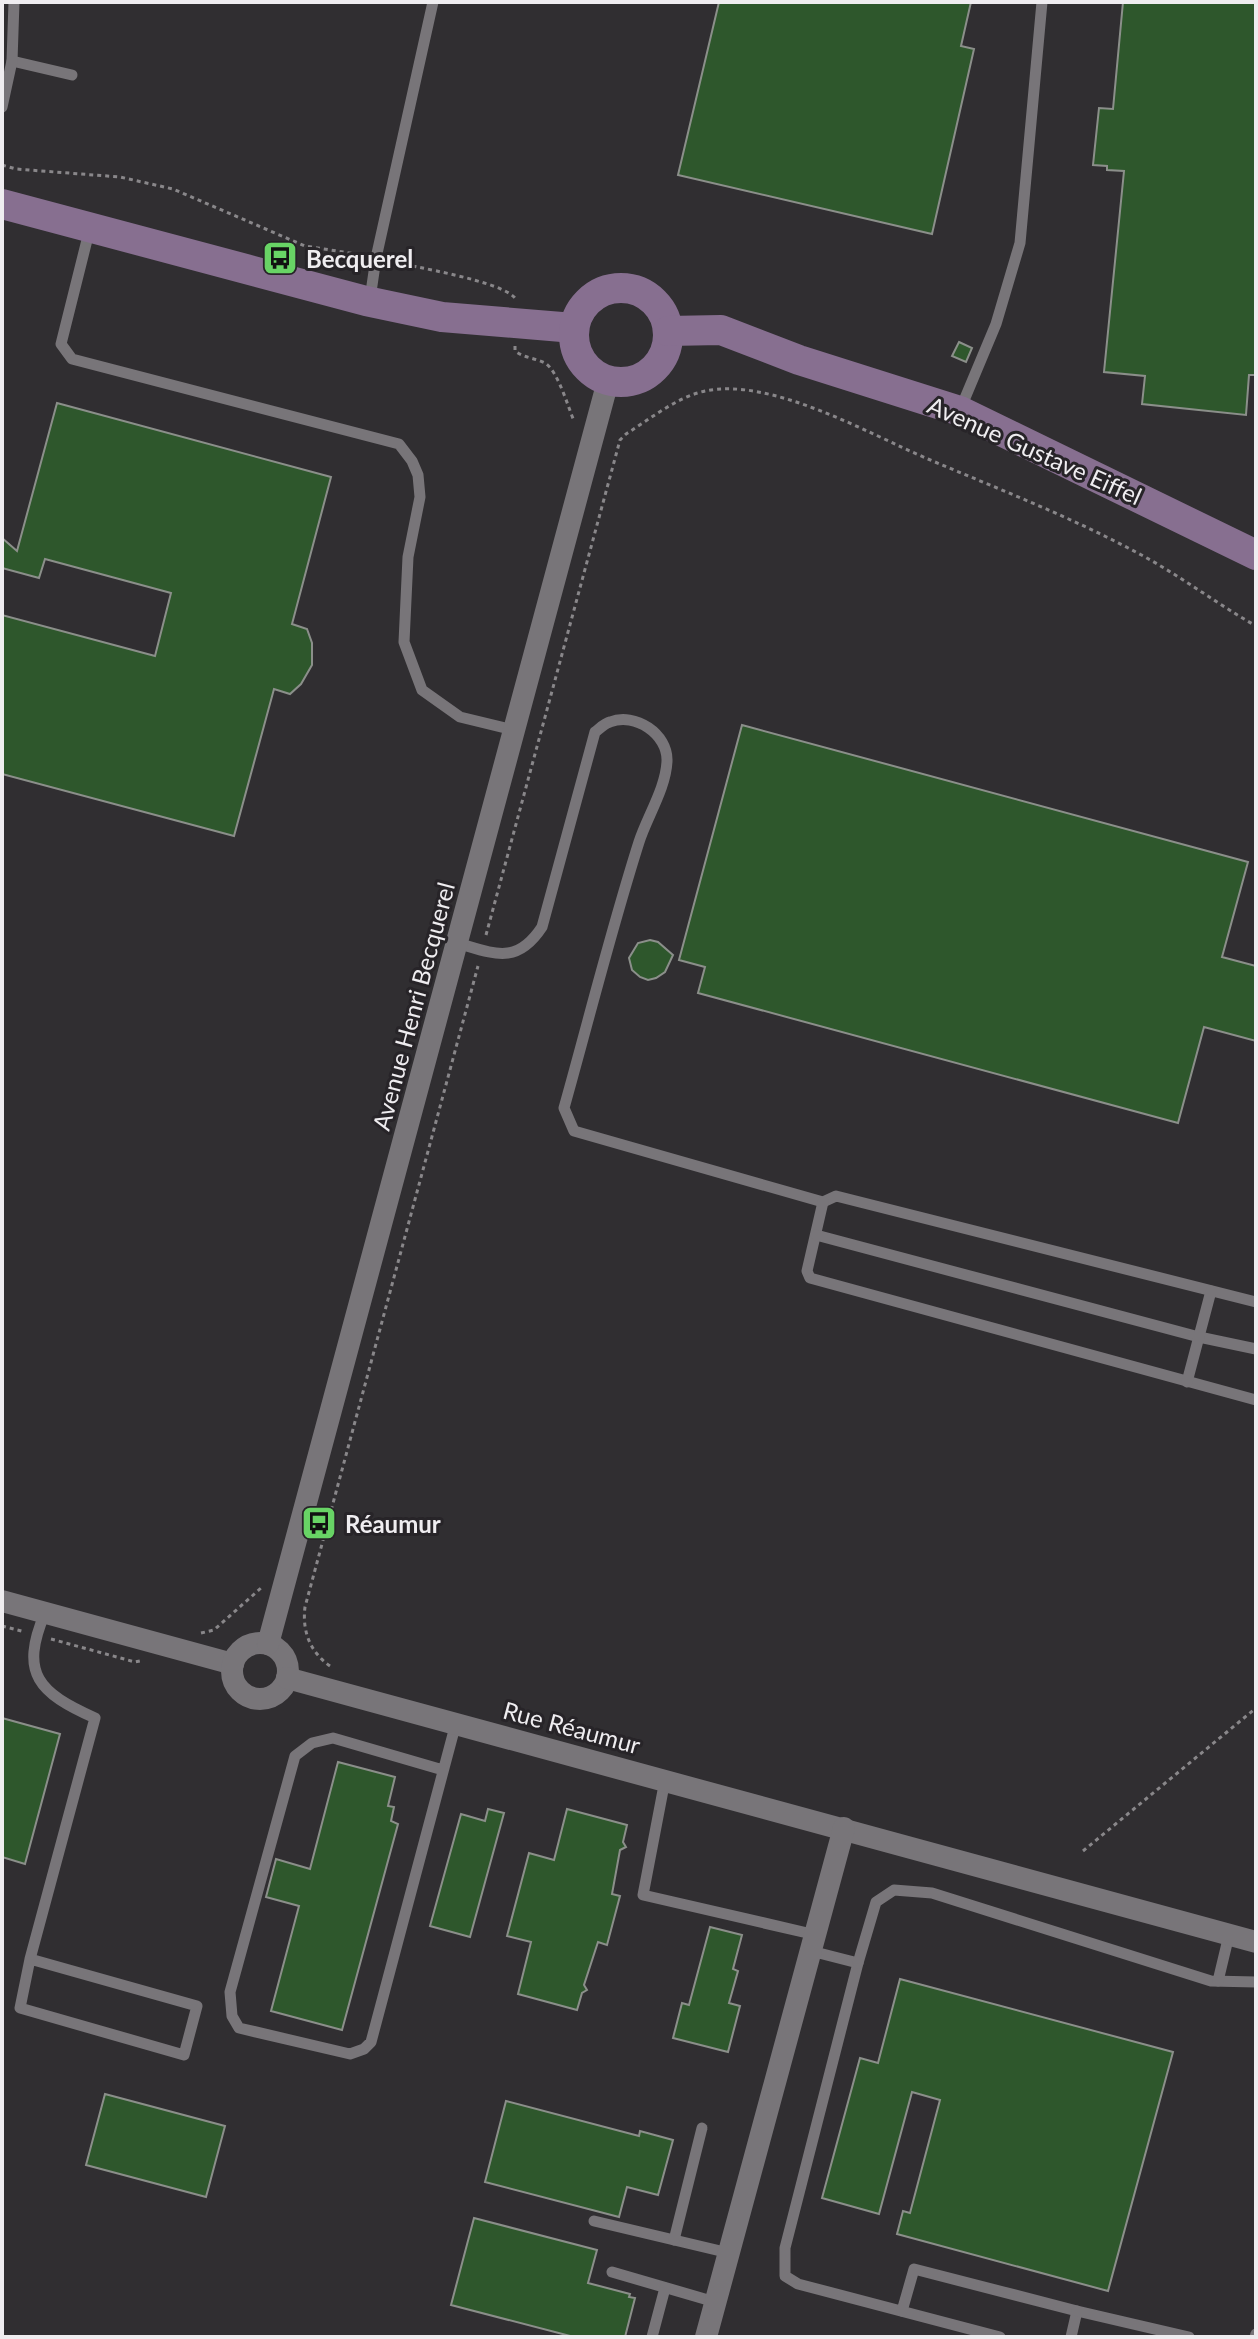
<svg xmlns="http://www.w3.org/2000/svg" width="1258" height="2339" font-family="Lato,sans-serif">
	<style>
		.building { fill: #2e572c; stroke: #8b8f8a; stroke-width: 2 }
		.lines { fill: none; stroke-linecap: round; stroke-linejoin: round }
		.path { stroke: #89878a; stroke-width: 3; stroke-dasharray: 4 4; stroke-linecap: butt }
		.lane { stroke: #787579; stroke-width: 11 }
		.street { stroke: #787579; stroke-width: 22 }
		.secondary { stroke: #876f90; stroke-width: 30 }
		.labels { text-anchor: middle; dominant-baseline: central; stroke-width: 6; stroke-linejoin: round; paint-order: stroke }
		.poi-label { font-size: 24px; font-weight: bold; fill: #efedf0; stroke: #272428; text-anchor: start }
		.street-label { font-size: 24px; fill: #efedf0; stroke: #272428 }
	</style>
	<rect width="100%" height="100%" fill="#302e31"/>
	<!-- building -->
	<g class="building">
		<path d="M 719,2 L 971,2 L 961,46 L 974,49 L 932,234 L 678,175 Z"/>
		<path d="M 1123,2 L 1256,2 L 1256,375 L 1249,375 L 1246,415 L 1142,404 L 1145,376 L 1104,372 L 1124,171 L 1107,170 L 1107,166 L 1093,165 L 1099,108 L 1113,109 Z"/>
		<path d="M 959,342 L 972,348 L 966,362 L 952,356 Z"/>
		<path d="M 57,403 L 331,477 L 292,624 L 307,629 L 312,643 L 312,665 L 301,684 L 290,694 L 274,689 L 234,836 L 2,774 L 2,615 L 155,656 L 171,593 L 45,559 L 39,578 L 2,568 L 2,538 L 17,551 Z"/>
		<path d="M 742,725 L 1248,862 L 1222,957 L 1256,966 L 1256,1041 L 1204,1027 L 1178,1123 L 698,993 L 705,967 L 679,960 Z"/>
		<path d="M 650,940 L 658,942 L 673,955 L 665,972 L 656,978 L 648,980 L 640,977 L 632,970 L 629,958 L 638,943 Z"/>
		<path d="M 2,1718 L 60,1734 L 25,1864 L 2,1857 Z"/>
		<path d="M 338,1762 L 395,1777 L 388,1806 L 394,1807 L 391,1821 L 398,1824 L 342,2030 L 271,2011 L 299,1906 L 266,1897 L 276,1859 L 310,1869 Z"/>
		<path d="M 488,1809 L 504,1813 L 470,1937 L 430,1926 L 461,1814 L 485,1821 Z"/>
		<path d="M 567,1809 L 627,1825 L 623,1842 L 626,1847 L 620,1850 L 612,1894 L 620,1896 L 607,1945 L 598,1942 L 584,1985 L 587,1990 L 582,1993 L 577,2010 L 518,1994 L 531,1942 L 507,1936 L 529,1853 L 554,1860 Z"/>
		<path d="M 710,1927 L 742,1935 L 733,1969 L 738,1971 L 729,2003 L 740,2006 L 728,2052 L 673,2038 L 682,2003 L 689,2005 Z"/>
		<path d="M 900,1979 L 1173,2052 L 1108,2291 L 897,2234 L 903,2211 L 910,2213 L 940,2100 L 912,2092 L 879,2214 L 822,2198 L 860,2058 L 878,2063 Z"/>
		<path d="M 105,2094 L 225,2126 L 206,2197 L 86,2165 Z"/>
		<path d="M 506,2101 L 639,2136 L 640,2131 L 673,2140 L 658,2195 L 627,2187 L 619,2217 L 485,2182 Z"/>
		<path d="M 474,2218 L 597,2250 L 588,2283 L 630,2294 L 629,2297 L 635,2298 L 625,2337 L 574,2337 L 451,2305 Z"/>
	</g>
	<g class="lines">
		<!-- path -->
		<g class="path">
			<path d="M 2,165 L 16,169 L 120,177 L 173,189 L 305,246 L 362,255"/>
			<path d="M 389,261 C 414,267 501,281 515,298"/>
			<path d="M 515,346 L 515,351 C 524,358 535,358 545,363 C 558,371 568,407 574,421"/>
			<path d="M 486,935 L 620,440 L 626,434 C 650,419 677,397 705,391 C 771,377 867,433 928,459 C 996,488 1066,515 1132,550 C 1175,572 1214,602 1256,626"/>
			<path d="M 2,1626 L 25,1632"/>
			<path d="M 201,1633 L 214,1630 L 261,1588"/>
			<path d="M 51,1639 L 135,1662 L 140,1661"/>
			<path d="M 330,1666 C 310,1652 302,1631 305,1607 L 478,966"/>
			<path d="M 1083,1851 L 1256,1708"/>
		</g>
		<!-- lane -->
		<g class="lane">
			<path d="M 12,61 L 72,75"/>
			<path d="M 2,107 L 12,61 L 14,2"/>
			<path d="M 90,228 L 61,344 L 72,359 L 399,444 L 412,461 L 418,475 L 420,497 L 408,557 L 404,642 L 422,690 L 460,717 L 514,730"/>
			<path d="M 370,299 L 376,258 L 433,2"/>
			<path d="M 960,410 L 996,324 L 1020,243 L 1042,2"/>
			<path d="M 457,943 C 495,954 517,965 542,927 L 595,732 C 599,729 605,723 610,722 C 635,712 668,734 667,761 C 666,788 647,817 639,842 C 611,930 589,1019 564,1108 L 574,1131 L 823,1202 L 836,1196 L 1256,1302"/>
			<path d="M 823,1202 L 807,1271 L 810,1278 L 1256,1400"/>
			<path d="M 816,1235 L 1199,1337 L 1256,1349"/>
			<path d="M 1187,1382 L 1211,1291"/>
			<path d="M 443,1770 L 333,1738 L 312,1743 L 295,1756 L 230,1992 L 232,2016 L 239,2028 L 350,2054 L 364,2049 L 371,2042 L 456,1723"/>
			<path d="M 665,1780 L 643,1895 L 816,1935"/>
			<path d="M 811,1951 L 858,1963 L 785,2248 L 785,2276 L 798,2284 L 1000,2337"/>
			<path d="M 30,1959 L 197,2006 L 184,2055 L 20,2008 L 30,1959 L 95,1718 C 39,1693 19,1674 45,1613"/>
			<path d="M 858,1963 L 876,1902 L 894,1890 L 932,1893 L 1211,1981 L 1256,1982"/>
			<path d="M 1218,1981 L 1229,1935"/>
			<path d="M 594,2221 L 729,2253"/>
			<path d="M 674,2240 L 702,2128"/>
			<path d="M 612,2272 L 715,2302"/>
			<path d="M 902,2311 L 914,2269 L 1077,2311 L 1071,2337"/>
			<path d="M 1077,2311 L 1189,2337"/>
			<path d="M 652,2337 L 665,2288"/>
			<path d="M 1255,2337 L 1256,2334"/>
		</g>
		<!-- street -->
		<g class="street">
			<path d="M 2,1601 L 233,1664"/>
			<circle cx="260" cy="1671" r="28"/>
			<path d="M 268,1644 L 608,381"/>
			<path d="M 287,1678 L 1256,1942"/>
			<path d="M 706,2337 L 844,1828"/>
		</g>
		<!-- secondary -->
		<g class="secondary">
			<path d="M 2,204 L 366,301 L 442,317 L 574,328"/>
			<circle cx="621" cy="335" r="47"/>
			<path d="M 668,331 L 721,330 L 799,360 L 960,411 L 1256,555"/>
		</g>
	</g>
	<!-- icons -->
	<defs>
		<g id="bus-square" transform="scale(1.8)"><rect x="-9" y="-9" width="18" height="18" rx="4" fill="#68d465" stroke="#272428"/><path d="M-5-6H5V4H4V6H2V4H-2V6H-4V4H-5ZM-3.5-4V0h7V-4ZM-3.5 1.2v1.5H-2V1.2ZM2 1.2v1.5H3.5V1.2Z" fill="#111"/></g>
	</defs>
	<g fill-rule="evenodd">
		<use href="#bus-square" x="280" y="258"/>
		<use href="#bus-square" x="319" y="1523"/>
	</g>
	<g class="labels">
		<!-- poi labels -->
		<g class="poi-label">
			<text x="306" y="258">Becquerel</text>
			<text x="345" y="1523">Réaumur</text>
		</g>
		<!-- street labels -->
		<g class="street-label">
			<text transform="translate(1035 450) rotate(24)">Avenue Gustave Eiffel</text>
			<text transform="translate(413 1006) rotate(-75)">Avenue Henri Becquerel</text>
			<text transform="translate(572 1727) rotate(15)">Rue Réaumur</text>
		</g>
	</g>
	<!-- border -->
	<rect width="1258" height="2339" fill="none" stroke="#efedf0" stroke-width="8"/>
</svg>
